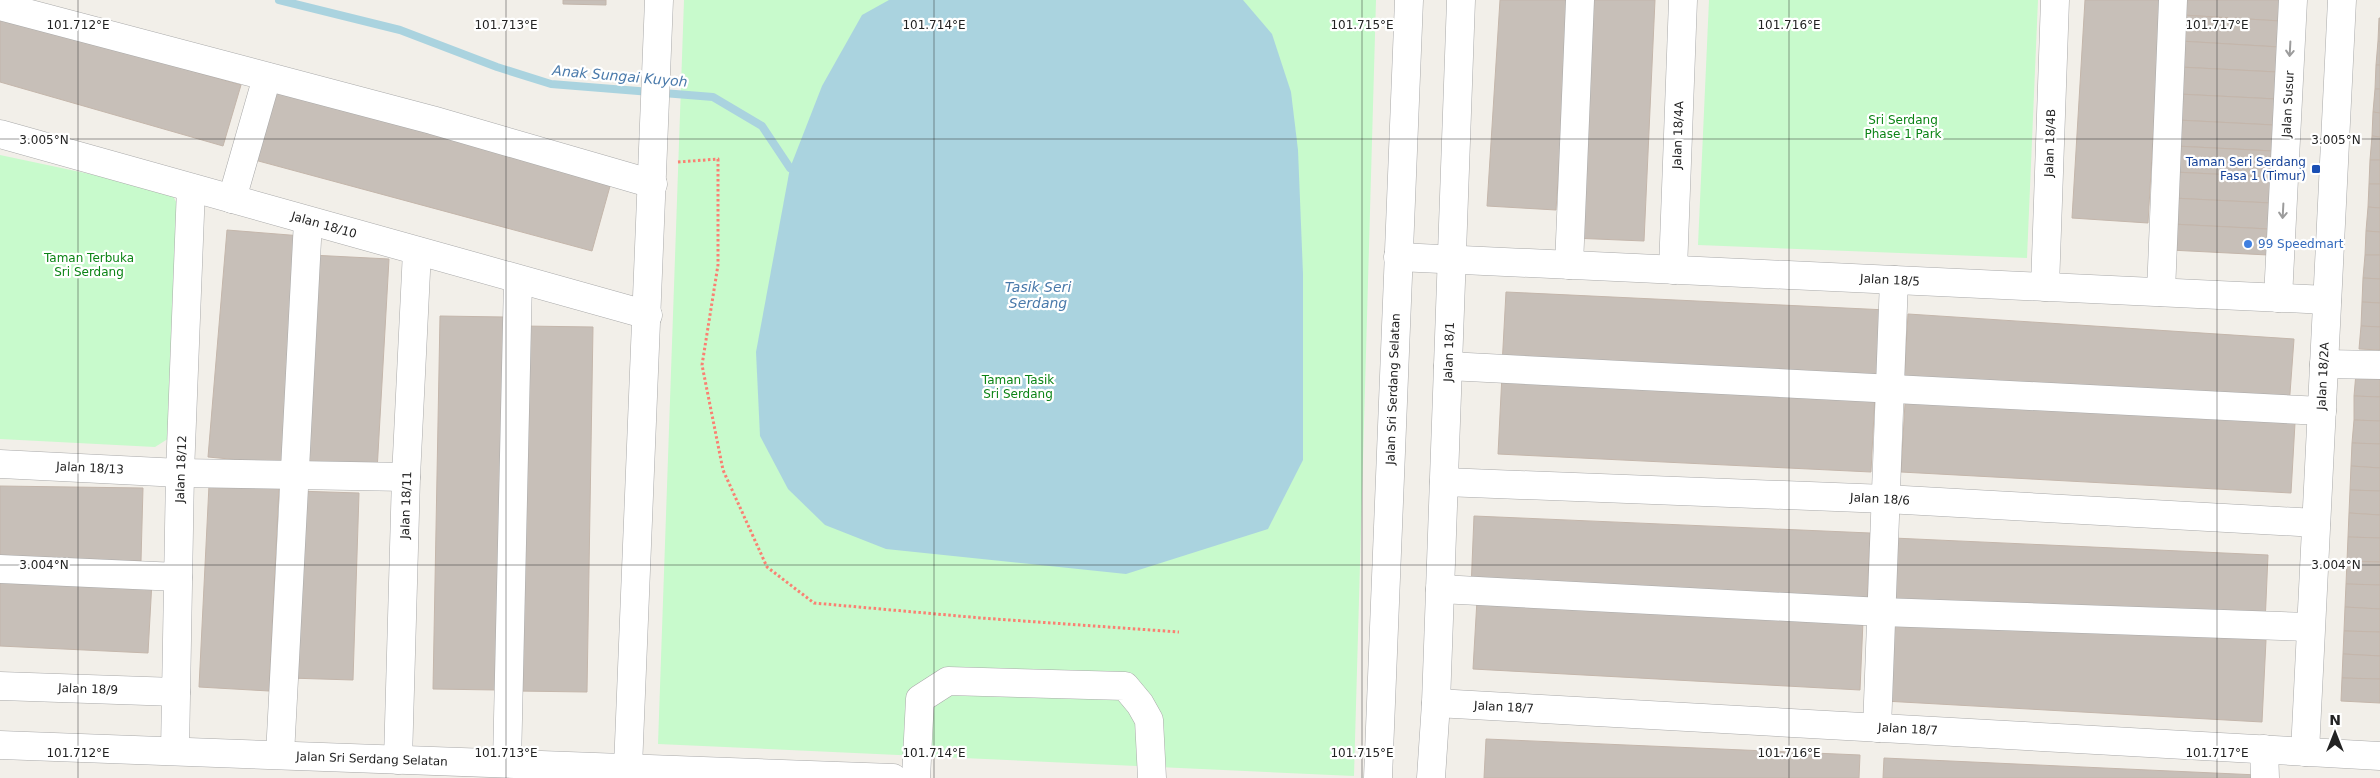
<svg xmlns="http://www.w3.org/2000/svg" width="2380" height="778" font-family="'DejaVu Sans',sans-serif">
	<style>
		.park { fill: #c8facc }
		.water { fill: #aad3df }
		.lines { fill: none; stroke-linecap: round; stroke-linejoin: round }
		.stream { stroke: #aad3df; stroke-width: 8 }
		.building { fill: #c7bfb8; stroke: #c4b6ab }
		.minor-casing { stroke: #a9a9a9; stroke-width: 29 }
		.path { stroke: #fa8072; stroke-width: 3; stroke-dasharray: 2.5 2.5; stroke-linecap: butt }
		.minor { stroke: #fff; stroke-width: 28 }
		.oneway { stroke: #9c9c9c }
		.ticks { fill: none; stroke: #222; stroke-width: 1; stroke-opacity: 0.45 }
		.transit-dot { fill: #1a4fb4; stroke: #fff; stroke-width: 2 }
		.shop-dot { fill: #3f7fe0; stroke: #fff; stroke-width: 2 }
		.labels { text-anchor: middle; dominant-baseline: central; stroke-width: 4.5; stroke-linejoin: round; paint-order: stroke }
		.street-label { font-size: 12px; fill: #222; stroke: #fff }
		.park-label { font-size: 12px; fill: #0c8416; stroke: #fff }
		.transit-label { font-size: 12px; fill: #164399; stroke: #fff; text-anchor: end }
		.shop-label { font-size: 12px; fill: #366cbe; stroke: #fff; text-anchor: start }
		.water-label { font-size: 14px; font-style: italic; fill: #4a7aab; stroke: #fff }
		.ticks-label { font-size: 12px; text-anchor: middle; fill: #222; stroke: #fff; stroke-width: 4.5; stroke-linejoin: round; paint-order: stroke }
	</style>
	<rect width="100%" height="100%" fill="#f2efe9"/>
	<!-- park -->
	<g class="park">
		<path d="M 684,0 L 1376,0 L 1354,776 L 658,744 Z"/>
		<path d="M 1709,0 L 2038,0 L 2027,258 L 1698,245 Z"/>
		<path d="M 0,155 L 170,191 L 179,207 L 174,435 L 155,447 L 0,439 Z"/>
	</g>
	<!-- water -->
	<path class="water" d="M 889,0 L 1243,0 L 1272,34 L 1291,92 L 1298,150 L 1303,274 L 1303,460 L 1268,529 L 1126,574 L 886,549 L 825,525 L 788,489 L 760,436 L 756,352 L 790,168 L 822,86 L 862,15 Z"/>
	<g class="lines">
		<!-- stream -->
		<path class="stream" d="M 279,0 L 400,30 L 497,67 L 551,84 L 713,97 L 762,126 L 790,168"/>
	</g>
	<!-- building -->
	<g class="building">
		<path d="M 563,0 L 606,0 L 606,5 L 563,4 Z"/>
		<path d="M 1500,0 L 1570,0 L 1556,210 L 1487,206 Z"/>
		<path d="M 1583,0 L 1655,0 L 1644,241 L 1572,238 Z"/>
		<path d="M 2085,0 L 2161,0 L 2148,223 L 2072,218 Z"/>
		<path d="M 2183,0 L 2281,0 L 2280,21 L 2182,15 Z"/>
		<path d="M 2182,15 L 2280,21 L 2279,47 L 2180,41 Z"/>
		<path d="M 0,16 L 241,85 L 223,146 L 0,82 Z"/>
		<path d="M 2379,18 L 2380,18 L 2380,42 L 2378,41 Z"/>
		<path d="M 2180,41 L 2279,47 L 2277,72 L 2179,67 Z"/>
		<path d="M 2378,41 L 2380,42 L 2380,65 L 2376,65 Z"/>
		<path d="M 2376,65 L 2380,65 L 2380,89 L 2375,89 Z"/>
		<path d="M 2179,67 L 2277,72 L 2276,99 L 2178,94 Z"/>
		<path d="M 271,87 L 612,179 L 592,251 L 251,159 Z"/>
		<path d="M 2375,89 L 2380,89 L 2380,113 L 2373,112 Z"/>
		<path d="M 2178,94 L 2276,99 L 2274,125 L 2177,120 Z"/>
		<path d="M 2373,112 L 2380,113 L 2380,137 L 2372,136 Z"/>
		<path d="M 2177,120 L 2274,125 L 2273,151 L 2175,146 Z"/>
		<path d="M 2372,136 L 2380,137 L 2380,160 L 2370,160 Z"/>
		<path d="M 2175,146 L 2273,151 L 2272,177 L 2174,172 Z"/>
		<path d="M 2370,160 L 2380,160 L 2380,184 L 2369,184 Z"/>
		<path d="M 2174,172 L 2272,177 L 2271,203 L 2172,198 Z"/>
		<path d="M 2369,184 L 2380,184 L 2380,208 L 2368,207 Z"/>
		<path d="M 2172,198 L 2271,203 L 2269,229 L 2171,224 Z"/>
		<path d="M 2368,207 L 2380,208 L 2380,232 L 2366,231 Z"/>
		<path d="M 2171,224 L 2269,229 L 2268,255 L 2170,250 Z"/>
		<path d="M 227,230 L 302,236 L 283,464 L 208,457 Z"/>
		<path d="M 2366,231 L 2380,232 L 2380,255 L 2365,255 Z"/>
		<path d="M 311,255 L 389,259 L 377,471 L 299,466 Z"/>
		<path d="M 2365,255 L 2380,255 L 2380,279 L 2363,278 Z"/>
		<path d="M 2363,278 L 2380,279 L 2380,303 L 2362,302 Z"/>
		<path d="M 1506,292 L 1887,310 L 1883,384 L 1502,366 Z"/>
		<path d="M 2362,302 L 2380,303 L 2380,327 L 2361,326 Z"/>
		<path d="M 1908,314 L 2294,339 L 2289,407 L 1904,382 Z"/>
		<path d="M 440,316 L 504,317 L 497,690 L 433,689 Z"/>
		<path d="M 523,326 L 593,327 L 587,692 L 517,691 Z"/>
		<path d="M 2361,326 L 2380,327 L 2380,350 L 2359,349 Z"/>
		<path d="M 2356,373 L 2380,374 L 2380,397 L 2354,396 Z"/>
		<path d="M 1502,375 L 1875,394 L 1871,472 L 1498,454 Z"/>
		<path d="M 2354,396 L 2380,397 L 2380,421 L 2354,420 Z"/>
		<path d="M 1905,403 L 2295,423 L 2291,493 L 1901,472 Z"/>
		<path d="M 2354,420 L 2380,421 L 2380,444 L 2352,443 Z"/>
		<path d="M 2352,443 L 2380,444 L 2380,468 L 2351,466 Z"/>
		<path d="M 2351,466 L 2380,468 L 2380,491 L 2350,490 Z"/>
		<path d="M 209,485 L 279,488 L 269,691 L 199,687 Z"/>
		<path d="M 0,486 L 143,488 L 141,561 L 0,559 Z"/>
		<path d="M 2350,490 L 2380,491 L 2380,515 L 2349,513 Z"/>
		<path d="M 296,491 L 359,493 L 353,680 L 289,678 Z"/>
		<path d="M 2349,513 L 2380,515 L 2380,538 L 2348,537 Z"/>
		<path d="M 1474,516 L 1870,533 L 1867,606 L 1471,589 Z"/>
		<path d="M 2348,537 L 2380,538 L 2380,562 L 2347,561 Z"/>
		<path d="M 1893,538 L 2268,555 L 2265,624 L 1890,607 Z"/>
		<path d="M 2347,561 L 2380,562 L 2380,585 L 2346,584 Z"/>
		<path d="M 0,573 L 152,581 L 148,653 L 0,646 Z"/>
		<path d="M 2346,584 L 2380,585 L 2380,609 L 2345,607 Z"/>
		<path d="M 1477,600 L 1863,621 L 1860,690 L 1473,669 Z"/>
		<path d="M 2345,607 L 2380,609 L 2380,632 L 2344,631 Z"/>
		<path d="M 1889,619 L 2266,640 L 2262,722 L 1884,701 Z"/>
		<path d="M 2344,631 L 2380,632 L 2380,656 L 2343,654 Z"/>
		<path d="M 2343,654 L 2380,656 L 2380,679 L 2342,678 Z"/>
		<path d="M 2342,678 L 2380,679 L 2380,703 L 2341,701 Z"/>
		<path d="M 1486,739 L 1860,755 L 1859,778 L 1484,778 Z"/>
		<path d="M 1884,758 L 2258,775 L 2258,778 L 1883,778 Z"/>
	</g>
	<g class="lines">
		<!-- minor casing -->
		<g class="minor-casing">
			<g id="minor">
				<path d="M 0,6 L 432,120 L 653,184"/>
				<path d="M 0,134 L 648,315"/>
				<path d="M 232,199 L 267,77"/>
				<path d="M 1398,257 L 2327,300"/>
				<path d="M 1569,265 L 1580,0"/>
				<path d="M 1673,270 L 1683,0"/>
				<path d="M 2045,287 L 2055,0"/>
				<path d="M 2161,292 L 2173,0"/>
				<path d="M 2278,298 L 2293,0"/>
				<path d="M 2324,364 L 2380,365"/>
				<path d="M 1448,366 L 2322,411"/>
				<path d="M 0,464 L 180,473 L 406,477"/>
				<path d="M 1444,482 L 1886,499 L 2316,523"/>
				<path d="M 0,569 L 178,577"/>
				<path d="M 1440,589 L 1882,612 L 2310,627"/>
				<path d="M 0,686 L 176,692"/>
				<path d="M 1436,703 L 2380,756"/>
				<path d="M 1877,728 L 1894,280"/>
				<path d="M 0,745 L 893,778"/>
				<path d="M 2264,749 L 2265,778"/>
				<path d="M 175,751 L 180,473 L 191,188"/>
				<path d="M 2305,752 L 2342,0"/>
				<path d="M 280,755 L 308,221"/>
				<path d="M 398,760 L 406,477 L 417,251"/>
				<path d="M 507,763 L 518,280"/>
				<path d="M 628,768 L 659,0"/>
				<path d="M 916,778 L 920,699 L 948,681 L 1125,686 L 1140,704 L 1149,720 L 1152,778"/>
				<path d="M 1378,778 L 1409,0"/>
				<path d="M 1431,778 L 1436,703 L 1461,0"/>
			</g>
		</g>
		<!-- path -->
		<path class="path" d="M 678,162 L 718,159 L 718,265 L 702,365 L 723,470 L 767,567 L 814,603 L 981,618 L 1179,632"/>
		<!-- minor -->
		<use href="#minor" class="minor"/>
	</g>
	<!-- one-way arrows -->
	<defs><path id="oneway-shaft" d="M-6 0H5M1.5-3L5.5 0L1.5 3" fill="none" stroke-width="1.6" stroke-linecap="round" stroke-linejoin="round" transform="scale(1.25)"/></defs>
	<g class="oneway">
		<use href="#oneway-shaft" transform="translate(2290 49) rotate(93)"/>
		<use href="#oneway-shaft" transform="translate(2283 211) rotate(93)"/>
	</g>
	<!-- ticks -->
	<path class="ticks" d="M 78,0 L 78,778M 506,0 L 506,778M 934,0 L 934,778M 1362,0 L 1362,778M 1789,0 L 1789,778M 2217,0 L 2217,778M 0,139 L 2380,139M 0,565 L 2380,565"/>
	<!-- markers -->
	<rect class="transit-dot" x="2311" y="164" width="10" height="10" rx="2.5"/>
	<circle class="shop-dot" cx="2248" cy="244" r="5"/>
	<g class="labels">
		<!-- street labels -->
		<g class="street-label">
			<text transform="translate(2288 104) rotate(-87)">Jalan Susur</text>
			<text transform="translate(1678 135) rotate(-88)">Jalan 18/4A</text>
			<text transform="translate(2050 143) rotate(-88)">Jalan 18/4B</text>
			<text transform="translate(324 225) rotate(16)">Jalan 18/10</text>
			<text transform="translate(1890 280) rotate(3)">Jalan 18/5</text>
			<text transform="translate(1449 352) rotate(-88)">Jalan 18/1</text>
			<text transform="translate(2323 376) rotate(-87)">Jalan 18/2A</text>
			<text transform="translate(1393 389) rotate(-88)">Jalan Sri Serdang Selatan</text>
			<text transform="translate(90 468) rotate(3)">Jalan 18/13</text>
			<text transform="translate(181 469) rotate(-88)">Jalan 18/12</text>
			<text transform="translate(1880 499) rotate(3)">Jalan 18/6</text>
			<text transform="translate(406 505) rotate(-88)">Jalan 18/11</text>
			<text transform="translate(88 689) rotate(2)">Jalan 18/9</text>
			<text transform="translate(1504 707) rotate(3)">Jalan 18/7</text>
			<text transform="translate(1908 729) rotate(3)">Jalan 18/7</text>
			<text transform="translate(372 759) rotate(2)">Jalan Sri Serdang Selatan</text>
		</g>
		<!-- park labels -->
		<g class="park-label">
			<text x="1903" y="120">Sri Serdang<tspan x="1903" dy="14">Phase 1 Park</tspan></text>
			<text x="89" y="258">Taman Terbuka<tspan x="89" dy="14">Sri Serdang</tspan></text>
			<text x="1018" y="380">Taman Tasik<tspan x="1018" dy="14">Sri Serdang</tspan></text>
		</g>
		<!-- transit labels -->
		<g class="transit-label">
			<text x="2306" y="162">Taman Seri Serdang<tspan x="2306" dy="14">Fasa 1 (Timur)</tspan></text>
		</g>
		<!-- shop labels -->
		<g class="shop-label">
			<text x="2258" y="244">99 Speedmart</text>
		</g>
		<!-- water labels -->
		<g class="water-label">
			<text transform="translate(620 76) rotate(5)">Anak Sungai Kuyoh</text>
			<text x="1038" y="287">Tasik Seri<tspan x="1038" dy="16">Serdang</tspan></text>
		</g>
	</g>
	<g class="ticks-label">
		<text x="78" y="29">101.712°E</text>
		<text x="506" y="29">101.713°E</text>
		<text x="934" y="29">101.714°E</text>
		<text x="1362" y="29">101.715°E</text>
		<text x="1789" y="29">101.716°E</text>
		<text x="2217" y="29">101.717°E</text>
		<text x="44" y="144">3.005°N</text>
		<text x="2336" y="144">3.005°N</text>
		<text x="44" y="569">3.004°N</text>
		<text x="2336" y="569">3.004°N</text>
		<text x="78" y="757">101.712°E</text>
		<text x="506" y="757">101.713°E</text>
		<text x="934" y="757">101.714°E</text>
		<text x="1362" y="757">101.715°E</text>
		<text x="1789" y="757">101.716°E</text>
		<text x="2217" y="757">101.717°E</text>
	</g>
	<!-- north arrow -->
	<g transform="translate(2335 733)" stroke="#ffffff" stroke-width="4" paint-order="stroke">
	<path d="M0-4L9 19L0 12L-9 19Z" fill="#222222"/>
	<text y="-8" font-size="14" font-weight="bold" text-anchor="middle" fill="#222222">N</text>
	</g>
</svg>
